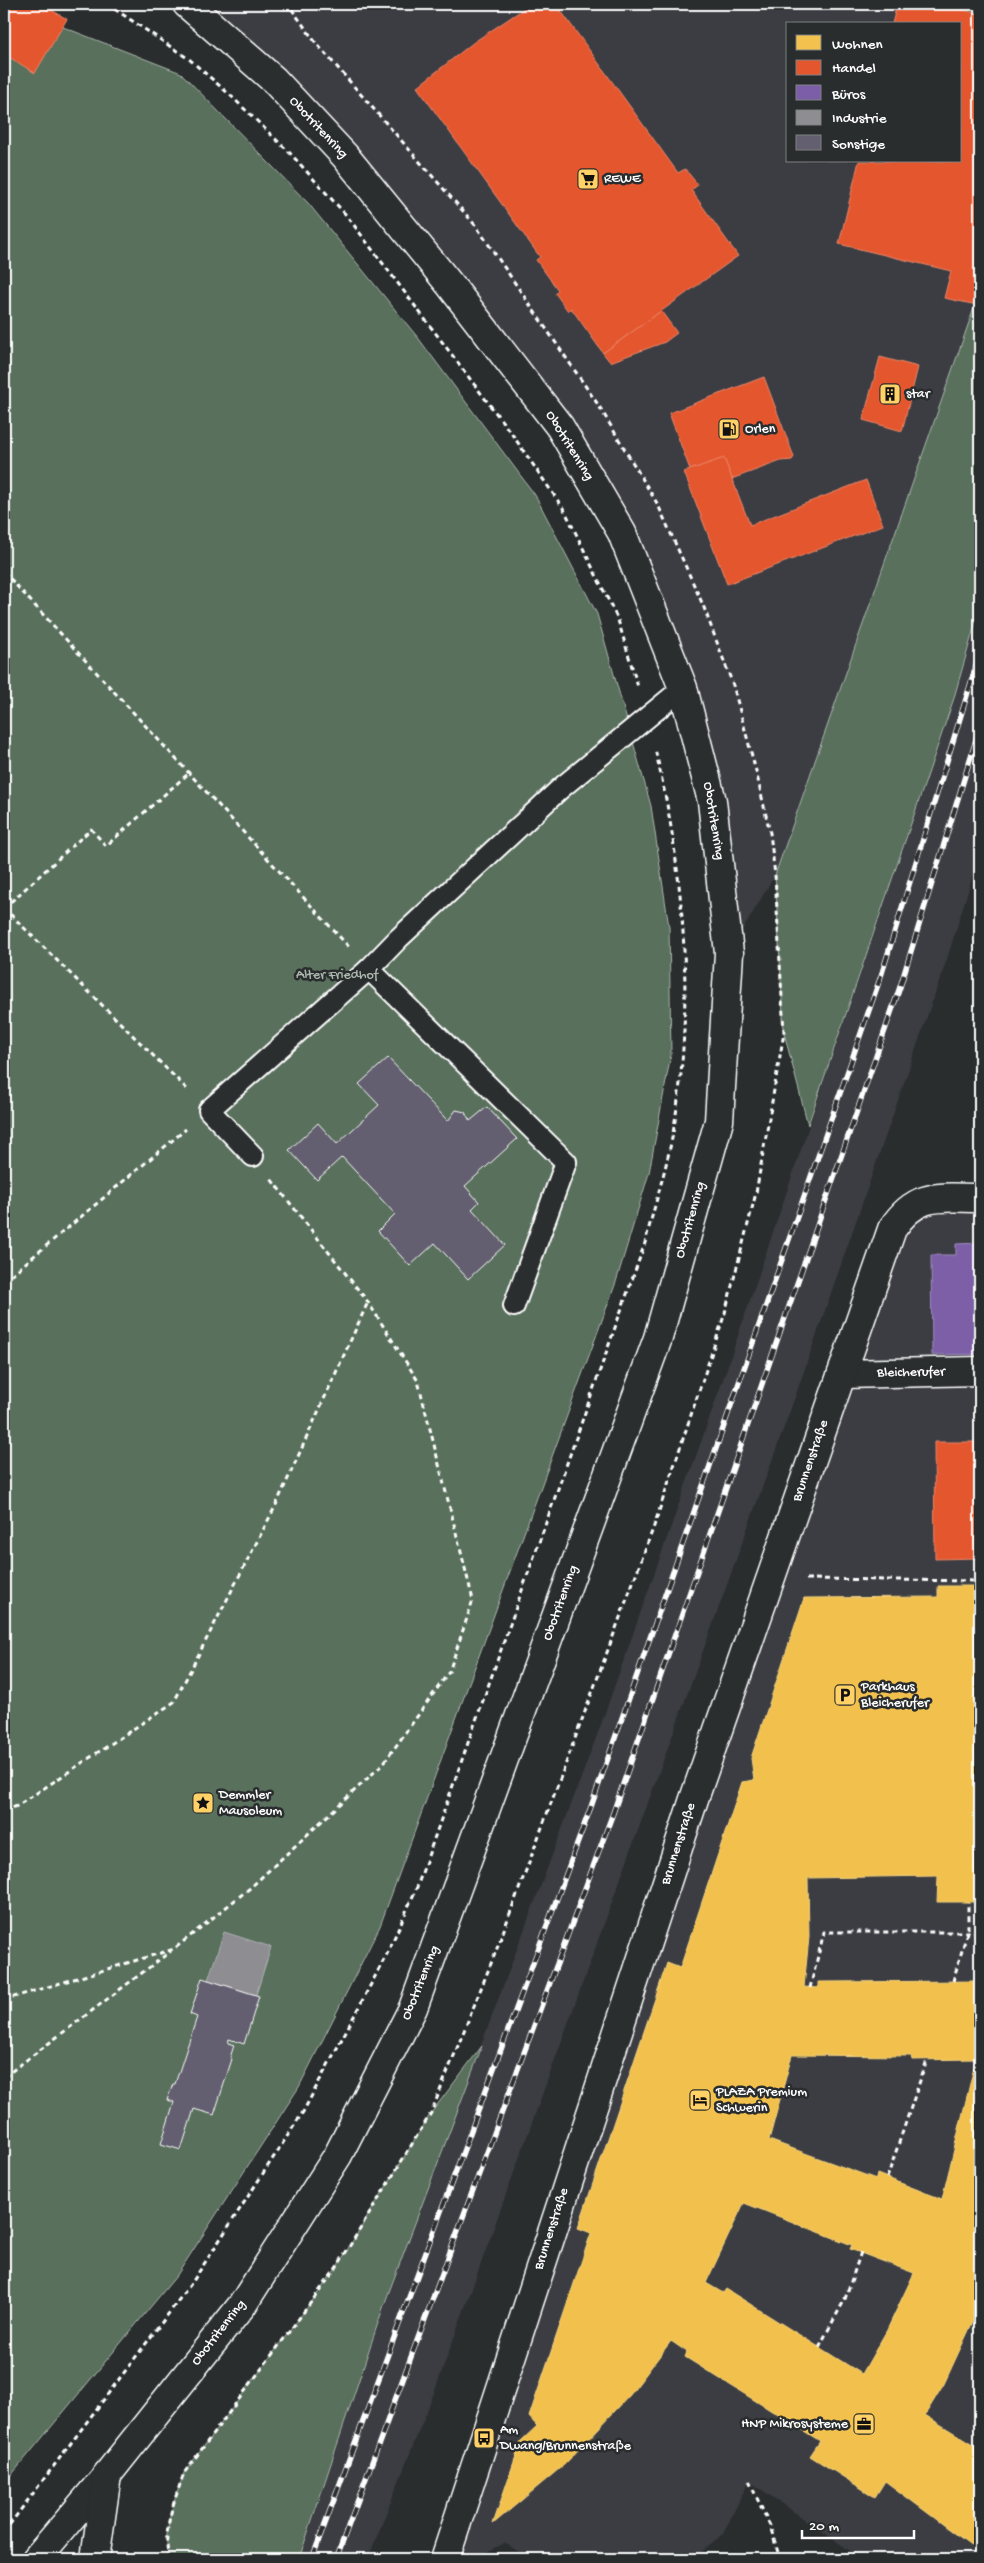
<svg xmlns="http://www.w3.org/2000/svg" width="984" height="2563" font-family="'Gochi Hand',sans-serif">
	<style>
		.built { fill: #3b3c42; fill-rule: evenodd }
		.green { fill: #586f5c; stroke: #acb7ae }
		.homes { fill: #f2c14e; stroke: #f6d483; fill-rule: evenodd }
		.shops { fill: #e4572e; stroke: #ec896d }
		.offices { fill: #7b5ea7; stroke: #a38ec1 }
		.industry { fill: #8d8d92; stroke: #afafb3 }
		.building { fill: #635e70; stroke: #fff }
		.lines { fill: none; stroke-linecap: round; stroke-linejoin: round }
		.service-casing { stroke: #fff; stroke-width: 24 }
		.pedestrian-casing { stroke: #fff; stroke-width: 31 }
		.minor-casing { stroke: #fff; stroke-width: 31 }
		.tertiary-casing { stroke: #fff; stroke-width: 31 }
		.path { stroke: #fff; stroke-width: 3; stroke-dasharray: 5 4; stroke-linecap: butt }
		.service { stroke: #2a2d2e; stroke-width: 20 }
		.pedestrian { stroke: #2a2d2e; stroke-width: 28 }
		.minor { stroke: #2a2d2e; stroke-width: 28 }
		.tertiary { stroke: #2a2d2e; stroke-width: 28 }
		.rail-casing { stroke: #fff; stroke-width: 5.5 }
		.rail { stroke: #2a2d2e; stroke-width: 4; stroke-dasharray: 11; stroke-linecap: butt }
		.labels { text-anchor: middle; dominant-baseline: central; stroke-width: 5; stroke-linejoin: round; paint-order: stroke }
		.street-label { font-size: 14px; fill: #fff; stroke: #2a2d2e }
		.poi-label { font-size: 14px; fill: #fff; stroke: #2a2d2e; text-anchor: start }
		.park-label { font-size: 14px; fill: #acb7ae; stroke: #2a2d2e }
	</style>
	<rect width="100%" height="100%" fill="#2a2d2e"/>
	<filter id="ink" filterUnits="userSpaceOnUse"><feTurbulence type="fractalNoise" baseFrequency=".02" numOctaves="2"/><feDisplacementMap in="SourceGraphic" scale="10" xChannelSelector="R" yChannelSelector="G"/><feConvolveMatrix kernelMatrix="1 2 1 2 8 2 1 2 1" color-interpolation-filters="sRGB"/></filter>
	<g filter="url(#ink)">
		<!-- built -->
		<g class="built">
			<path d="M 187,4 L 980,4 L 980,290 L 977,305 L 775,875 L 729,953 L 712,801 L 622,533 L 451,286 ZM 788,24 L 960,24 L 960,161 L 788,161 Z"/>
			<path d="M 980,607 L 980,852 L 946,962 L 794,1400 L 434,2393 L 368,2559 L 304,2559 L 300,2557 L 384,2305 L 600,1727 L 725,1374 L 953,701 Z"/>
			<path d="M 980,1213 L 980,2559 L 862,2559 L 749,2481 L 723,2534 L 692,2559 L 530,2559 L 505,2543 L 472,2559 L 445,2559 L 901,1215 Z"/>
		</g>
		<!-- green -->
		<g class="green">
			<path d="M 4,4 L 181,73 L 308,203 L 419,339 L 535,495 L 597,614 L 651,806 L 669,927 L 671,1054 L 649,1173 L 616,1282 L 380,1926 L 299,2087 L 177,2275 L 4,2484 Z"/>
			<path d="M 980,291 L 980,607 L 953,701 L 808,1125 L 784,1033 L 775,875 Z"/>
			<path d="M 482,2046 L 384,2305 L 299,2559 L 170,2559 C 160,2534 176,2497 184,2473 L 335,2270 L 431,2113 Z"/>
		</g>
		<!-- homes -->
		<path class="homes" d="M 938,1586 L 980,1586 L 980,1902 L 937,1902 L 938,1876 L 808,1878 L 809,1937 L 804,1987 L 818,1988 L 818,1982 L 980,1981 L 980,2318 L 975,2317 L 944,2384 L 925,2415 L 980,2449 L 980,2552 L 885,2481 L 875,2497 L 810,2456 L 820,2441 L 685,2357 L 687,2352 L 671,2341 L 630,2395 L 565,2464 L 493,2524 L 521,2441 L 537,2426 L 529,2417 L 591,2233 L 578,2228 L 667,1963 L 680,1968 L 742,1782 L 754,1780 L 751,1758 L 804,1598 L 938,1597 ZM 792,2055 L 911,2056 L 912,2060 L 976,2059 L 942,2199 L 877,2174 L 876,2179 L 769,2140 ZM 744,2203 L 852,2245 L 850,2249 L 914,2273 L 887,2330 L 862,2374 L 726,2289 L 723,2293 L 706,2283 Z"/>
		<!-- shops -->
		<g class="shops">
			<path d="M 4,4 L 41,4 L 67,19 L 35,73 L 4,54 Z"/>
			<path d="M 531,4 L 556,4 L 678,173 L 685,169 L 698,185 L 691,190 L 738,256 L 603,353 L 571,308 L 568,311 L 555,293 L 558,290 L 536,260 L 540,257 L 417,87 L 474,42 Z"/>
			<path d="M 897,4 L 938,4 L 980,14 L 980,290 L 977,305 L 944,298 L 951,271 L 839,244 L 859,161 L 960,161 L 960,24 L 892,24 Z"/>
			<path d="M 661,311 L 677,333 L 665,342 L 610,362 L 603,353 Z"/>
			<path d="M 880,357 L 918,367 L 902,431 L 863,420 Z"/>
			<path d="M 764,377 L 794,457 L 792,460 L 781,461 L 715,485 L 692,475 L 669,413 Z"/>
			<path d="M 724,458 L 750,525 L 866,480 L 883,525 L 727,584 L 684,472 Z"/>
			<path d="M 934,1442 L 980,1442 L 980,1558 L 935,1559 Z"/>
		</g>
		<!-- offices -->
		<path class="offices" d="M 980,1243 L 980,1354 L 932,1355 L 931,1255 L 956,1255 L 956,1244 Z"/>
		<!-- industry -->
		<path class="industry" d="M 224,1932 L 271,1947 L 256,1995 L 208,1980 Z"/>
		<!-- building -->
		<g class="building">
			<path d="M 388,1058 L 448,1121 L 456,1110 L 465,1112 L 470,1121 L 487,1107 L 517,1139 L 465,1186 L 479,1202 L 472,1209 L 505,1245 L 468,1279 L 435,1243 L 410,1266 L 378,1231 L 395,1214 L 342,1157 L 317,1180 L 289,1150 L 318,1123 L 337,1144 L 379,1105 L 359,1084 Z"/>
			<path d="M 202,1978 L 259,1996 L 244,2044 L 229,2039 L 228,2043 L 234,2045 L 230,2058 L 232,2059 L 214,2115 L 194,2109 L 181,2150 L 161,2144 L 174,2102 L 167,2100 L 173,2084 L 175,2084 L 197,2017 L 190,2014 Z"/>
		</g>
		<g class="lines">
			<!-- service casing -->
			<g class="service-casing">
				<g id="service">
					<path d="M 369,969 L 566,1162 L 514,1306"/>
					<path d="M 253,1156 L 209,1110 L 369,969 L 399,938 L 561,788 L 683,688"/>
				</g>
			</g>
			<!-- pedestrian casing -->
			<g class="pedestrian-casing">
				<path id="pedestrian" d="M 842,1374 L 980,1371"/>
			</g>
			<!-- minor casing -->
			<g class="minor-casing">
				<path id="minor" d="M 445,2559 L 694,1799 L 892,1229 C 917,1191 940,1198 980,1198"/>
			</g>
			<!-- tertiary casing -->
			<g class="tertiary-casing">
				<g id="tertiary">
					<path d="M 36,2559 L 107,2475 L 243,2304 L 338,2155 L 413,2008 L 658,1338 L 719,1121 L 729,953 L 712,801 L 683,688 L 622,533 L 560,427 L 451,286 L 345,156 L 274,80 L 187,4"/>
					<path d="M 95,2559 L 107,2475"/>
				</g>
			</g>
			<!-- path -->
			<g class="path">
				<path d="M 107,4 L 189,59 L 229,94 L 289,152 L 347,216 L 514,437 L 565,511 L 618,620 L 638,687"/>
				<path d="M 4,572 L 349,947"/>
				<path d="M 4,908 L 188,1090"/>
				<path d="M 4,908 L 91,829 L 106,846 L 189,773"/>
				<path d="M 4,1281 L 186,1129"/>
				<path d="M 806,1579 L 980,1581"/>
				<path d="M 4,1810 L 17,1806 L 174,1702 L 276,1505 L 368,1302"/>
				<path d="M 953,1981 L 968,1930 L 968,1902"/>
				<path d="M 810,1988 L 824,1932 L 980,1932"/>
				<path d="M 4,2000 L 174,1949 L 250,1888 L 383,1764 L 449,1672 L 473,1600 L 418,1381 L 368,1302 L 271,1179"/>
				<path d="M 4,2077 L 171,1951"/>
				<path d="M 887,2178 L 927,2060"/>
				<path d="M 819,2347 L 845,2299 L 861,2252"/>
				<path d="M 749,2481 L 770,2526 L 780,2559"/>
				<path d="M 4,2532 L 193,2281 L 303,2112 L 387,1954 L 417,1887 L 645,1243 C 654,1207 666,1170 673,1133 C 695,1006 685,873 655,749"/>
				<path d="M 170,2559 C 160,2534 176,2497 184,2473 L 335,2270 L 431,2113 L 496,1951 L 654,1526 L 725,1313 L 756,1193 L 784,1033 L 775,875 L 770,833 L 756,771 L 733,685 L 703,605 L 658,505 L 599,406 L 476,226 L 316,43 L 288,4"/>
			</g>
			<!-- service -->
			<use href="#service" class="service"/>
			<!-- pedestrian -->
			<use href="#pedestrian" class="pedestrian"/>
			<!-- minor -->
			<use href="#minor" class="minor"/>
			<!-- tertiary -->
			<use href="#tertiary" class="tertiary"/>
			<!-- rail casing -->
			<g class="rail-casing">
				<g id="rail">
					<path d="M 312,2559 L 592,1804 L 882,973 L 980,653"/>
					<path d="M 336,2559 L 613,1813 L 900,987 L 980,727"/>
				</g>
			</g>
			<!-- rail -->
			<use href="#rail" class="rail"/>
		</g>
	</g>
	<!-- icons -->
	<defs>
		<g id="supermarket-square" transform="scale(1.125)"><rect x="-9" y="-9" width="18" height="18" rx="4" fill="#ffd166" stroke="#2a2d2e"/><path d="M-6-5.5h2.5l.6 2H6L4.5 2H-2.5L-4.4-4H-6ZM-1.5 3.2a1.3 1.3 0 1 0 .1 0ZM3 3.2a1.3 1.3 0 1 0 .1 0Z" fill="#111"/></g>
		<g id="building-square" transform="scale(1.125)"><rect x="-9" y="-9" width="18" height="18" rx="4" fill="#ffd166" stroke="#2a2d2e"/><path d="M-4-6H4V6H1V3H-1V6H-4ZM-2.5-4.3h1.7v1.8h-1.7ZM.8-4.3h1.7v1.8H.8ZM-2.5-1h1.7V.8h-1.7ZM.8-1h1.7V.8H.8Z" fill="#111"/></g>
		<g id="fuel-square" transform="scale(1.125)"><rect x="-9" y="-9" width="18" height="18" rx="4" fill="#ffd166" stroke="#2a2d2e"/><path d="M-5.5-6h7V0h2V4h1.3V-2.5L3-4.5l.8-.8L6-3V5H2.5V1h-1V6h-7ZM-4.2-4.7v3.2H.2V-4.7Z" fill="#111"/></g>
		<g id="parking-square" transform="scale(1.125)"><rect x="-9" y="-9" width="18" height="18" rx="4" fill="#ffd166" stroke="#2a2d2e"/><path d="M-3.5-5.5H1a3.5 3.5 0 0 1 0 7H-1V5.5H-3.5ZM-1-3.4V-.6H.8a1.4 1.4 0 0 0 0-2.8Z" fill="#111"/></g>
		<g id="sight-square" transform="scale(1.125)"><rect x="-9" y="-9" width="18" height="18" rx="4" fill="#ffd166" stroke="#2a2d2e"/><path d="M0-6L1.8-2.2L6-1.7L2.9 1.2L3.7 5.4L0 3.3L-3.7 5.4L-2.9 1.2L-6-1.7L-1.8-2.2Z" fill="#111"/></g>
		<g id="hotel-square" transform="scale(1.125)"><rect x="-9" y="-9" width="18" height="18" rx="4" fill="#ffd166" stroke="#2a2d2e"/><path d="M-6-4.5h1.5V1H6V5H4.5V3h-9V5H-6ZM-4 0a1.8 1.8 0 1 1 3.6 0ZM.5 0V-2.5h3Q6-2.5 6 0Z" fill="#111"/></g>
		<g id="office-square" transform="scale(1.125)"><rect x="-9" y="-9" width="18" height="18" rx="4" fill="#ffd166" stroke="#2a2d2e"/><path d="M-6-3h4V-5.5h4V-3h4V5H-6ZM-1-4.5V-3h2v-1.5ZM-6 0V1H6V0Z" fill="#111"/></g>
		<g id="bus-square" transform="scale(1.125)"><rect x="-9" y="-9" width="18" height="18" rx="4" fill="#ffd166" stroke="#2a2d2e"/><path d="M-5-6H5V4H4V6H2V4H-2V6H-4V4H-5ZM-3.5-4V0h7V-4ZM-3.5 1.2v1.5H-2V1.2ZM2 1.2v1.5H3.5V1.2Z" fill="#111"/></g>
	</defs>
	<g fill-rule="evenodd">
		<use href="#supermarket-square" x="588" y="179"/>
		<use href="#building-square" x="890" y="394"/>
		<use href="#fuel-square" x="729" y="429"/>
		<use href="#parking-square" x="845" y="1695"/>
		<use href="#sight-square" x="203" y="1803"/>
		<use href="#hotel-square" x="700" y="2100"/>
		<use href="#office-square" x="864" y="2424"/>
		<use href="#bus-square" x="484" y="2438"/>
	</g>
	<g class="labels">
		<!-- street labels -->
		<g class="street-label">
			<text transform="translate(318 128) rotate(47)">Obotritenring</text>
			<text transform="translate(569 446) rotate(58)">Obotritenring</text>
			<text transform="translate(713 821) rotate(81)">Obotritenring</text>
			<text transform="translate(691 1220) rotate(-74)">Obotritenring</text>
			<text transform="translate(911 1373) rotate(-1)">Bleicherufer</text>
			<text transform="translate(811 1461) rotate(-71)">Brunnenstraße</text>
			<text transform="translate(561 1603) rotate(-70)">Obotritenring</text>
			<text transform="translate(679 1844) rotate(-72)">Brunnenstraße</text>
			<text transform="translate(421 1983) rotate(-68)">Obotritenring</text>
			<text transform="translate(552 2229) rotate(-72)">Brunnenstraße</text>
			<text transform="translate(219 2333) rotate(-52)">Obotritenring</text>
		</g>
		<!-- poi labels -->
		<g class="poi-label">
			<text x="604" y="179">REWE</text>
			<text x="906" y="394">star</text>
			<text x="745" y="429">Orlen</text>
			<text x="861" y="1687">Parkhaus<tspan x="861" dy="16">Bleicherufer</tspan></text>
			<text x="219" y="1795">Demmler<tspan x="219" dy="16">Mausoleum</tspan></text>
			<text x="716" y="2092">PLAZA Premium<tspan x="716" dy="16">Schwerin</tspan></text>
			<text x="848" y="2424" text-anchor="end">HNP Mikrosysteme</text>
			<text x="500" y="2430">Am<tspan x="500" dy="16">Dwang/Brunnenstraße</tspan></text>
		</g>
		<!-- park labels -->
		<g class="park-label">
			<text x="337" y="975">Alter Friedhof</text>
		</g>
	</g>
	<!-- margin -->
	<rect width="984" height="2563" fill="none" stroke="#2a2d2e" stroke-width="20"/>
	<rect x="10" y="10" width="964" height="2543" fill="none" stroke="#fff" stroke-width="2" filter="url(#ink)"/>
	<!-- legend -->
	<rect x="786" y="22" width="175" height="140" fill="#2a2d2e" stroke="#7f8182"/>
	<rect x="796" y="35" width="25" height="15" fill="#f2c14e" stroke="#7f8182"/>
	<text x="832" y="48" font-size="15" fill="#ffffff">Wohnen</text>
	<rect x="796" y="60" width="25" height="15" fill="#e4572e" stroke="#7f8182"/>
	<text x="832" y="72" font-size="15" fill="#ffffff">Handel</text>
	<rect x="796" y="85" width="25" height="15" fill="#7b5ea7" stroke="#7f8182"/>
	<text x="832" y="98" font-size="15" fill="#ffffff">Büros</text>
	<rect x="796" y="110" width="25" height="15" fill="#8d8d92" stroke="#7f8182"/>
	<text x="832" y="122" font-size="15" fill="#ffffff">Industrie</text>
	<rect x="796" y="135" width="25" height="15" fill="#635e70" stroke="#7f8182"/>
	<text x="832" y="148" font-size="15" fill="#ffffff">Sonstige</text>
	<!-- scale -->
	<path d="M802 2530v8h112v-8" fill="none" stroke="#ffffff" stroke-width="2.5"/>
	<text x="809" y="2530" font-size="15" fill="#ffffff" stroke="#2a2d2e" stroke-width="4" paint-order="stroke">20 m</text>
</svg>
